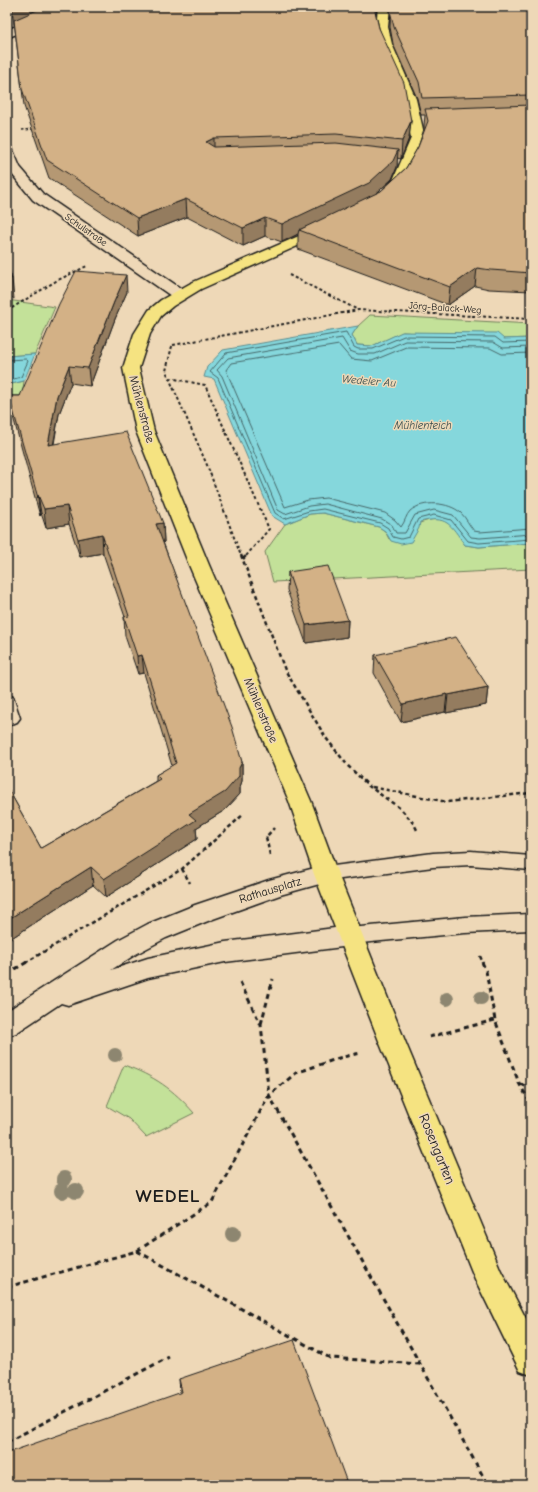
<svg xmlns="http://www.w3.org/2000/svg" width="538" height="1492" font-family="'Comic Neue',sans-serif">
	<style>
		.green { fill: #c3e199; stroke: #707e5a }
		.water { fill: #85d7dc; stroke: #5b8c8f }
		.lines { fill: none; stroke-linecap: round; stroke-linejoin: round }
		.shore { stroke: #466769; stroke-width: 1 }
		.service-casing { stroke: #1c1c1c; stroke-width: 3 }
		.minor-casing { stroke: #1c1c1c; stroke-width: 3 }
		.tertiary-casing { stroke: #1c1c1c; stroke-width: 3 }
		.primary-casing { stroke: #1c1c1c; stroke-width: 3 }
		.path-far3 { stroke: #1c1c1c; stroke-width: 1.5; stroke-dasharray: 2.5 2; stroke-linecap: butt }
		.path-far2 { stroke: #1c1c1c; stroke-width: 2; stroke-dasharray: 3 2.5; stroke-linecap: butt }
		.path-far1 { stroke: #1c1c1c; stroke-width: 2.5; stroke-dasharray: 4 3; stroke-linecap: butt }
		.path { stroke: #1c1c1c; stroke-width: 3; stroke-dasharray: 5 4; stroke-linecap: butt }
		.service { fill: #eed8b7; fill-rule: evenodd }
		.minor { fill: #eed8b7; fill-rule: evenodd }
		.tertiary { fill: #eed8b7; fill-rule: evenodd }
		.primary { fill: #f5e381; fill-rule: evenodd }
		.tree { fill: #8d8670 }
		.wall { fill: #b59873; stroke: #1c1c1c }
		.shaded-wall { fill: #947c5e; stroke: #1c1c1c }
		.building { fill: #d3b186; stroke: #1c1c1c }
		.labels { text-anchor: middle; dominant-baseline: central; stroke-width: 3; stroke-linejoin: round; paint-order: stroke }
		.far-street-label { font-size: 10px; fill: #1c1c1c; stroke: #eed8b7 }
		.far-water-label { font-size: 11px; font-style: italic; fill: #364b4c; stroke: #eed8b7 }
		.street-label { font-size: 12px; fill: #1c1c1c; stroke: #eed8b7 }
		.near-street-label { font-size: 14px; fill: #1c1c1c; stroke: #eed8b7 }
		.near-district-label { font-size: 19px; font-weight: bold; letter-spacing: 1px; fill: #1c1c1c; stroke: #eed8b7 }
	</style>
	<rect width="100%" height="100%" fill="#eed8b7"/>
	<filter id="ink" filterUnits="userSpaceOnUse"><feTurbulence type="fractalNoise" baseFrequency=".025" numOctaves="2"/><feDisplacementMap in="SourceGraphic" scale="8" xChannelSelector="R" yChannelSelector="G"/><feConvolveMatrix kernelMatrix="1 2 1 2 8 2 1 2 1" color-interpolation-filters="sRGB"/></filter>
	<g filter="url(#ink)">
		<!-- green -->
		<g class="green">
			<path d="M 7,300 L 55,307 L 35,354 L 7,356 Z"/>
			<path d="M 370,315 L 531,324 L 531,338 L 504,339 L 403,332 L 372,346 L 357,345 L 352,335 L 358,326 Z"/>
			<path d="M 24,381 L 21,407 L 7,407 L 7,385 Z"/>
			<path d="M 323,513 L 379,527 L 385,531 L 389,539 C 404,531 434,510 450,524 C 456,529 460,538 465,545 L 479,547 L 531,543 L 531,569 L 273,582 L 265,552 L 285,524 L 310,514 Z"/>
			<path d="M 124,1065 C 154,1076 173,1089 194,1113 L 146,1137 L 129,1119 L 107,1106 Z"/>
		</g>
		<!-- water -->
		<g class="water">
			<path d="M 358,326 L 352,335 L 357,345 L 372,346 L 402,332 L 497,333 L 504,339 L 531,338 L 531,543 L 479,547 L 465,545 C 450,524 447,515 420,522 L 419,528 L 411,542 L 401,544 L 391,541 L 385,531 L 379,527 L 323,513 L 310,514 L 285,524 L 272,516 L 214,379 L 204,377 L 207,367 L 223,350 Z"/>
			<path d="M 35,354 L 24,381 L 7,385 L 7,356 Z"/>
		</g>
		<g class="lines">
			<!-- shore -->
			<g class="shore">
				<path d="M 531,342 L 503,343 L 495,337 L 404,336 L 373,349 L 358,349 L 354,347 L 346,332 L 226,353 L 210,372 L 218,378 L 275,513 L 284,519 L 309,511 L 323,509 L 380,523 L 388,528 L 393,537 L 401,539 L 409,537 L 418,519 L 434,515 L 451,520 L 468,541 L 479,543 L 531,539"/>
				<path d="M 531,347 L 503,348 L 493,342 L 405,341 L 375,354 L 358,354 L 350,351 L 342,338 L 228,358 L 217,370 L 222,376 L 278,510 L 285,514 L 309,506 L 325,504 L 382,519 L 392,525 L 396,533 L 405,533 L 415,515 L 434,510 L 453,515 L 471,537 L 480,538 L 531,534"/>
				<path d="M 531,353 L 502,354 L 490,348 L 406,347 L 372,361 L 351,359 L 339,345 L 231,363 L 226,370 L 285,507 L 308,500 L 326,498 L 385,513 L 395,520 L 401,527 C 405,522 406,515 410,511 C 423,500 449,502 461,513 C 466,518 469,525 474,531 L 480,532 L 531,528"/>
				<path d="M 7,360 L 26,359 L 28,361 L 21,377 L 7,381"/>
			</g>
			<!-- service casing -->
			<g class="service-casing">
				<g id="service">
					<path d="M 7,695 L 13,697 L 20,718 L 17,722 L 7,726 Z"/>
					<path d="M 471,851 L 531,856 L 531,870 L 471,865 L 433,867 L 326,881 L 319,879 L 316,874 L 319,869 L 326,867 L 433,853 Z"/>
					<path d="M 531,914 L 531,930 L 465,933 L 350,944 L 343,942 L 340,936 L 343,930 L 350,928 L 465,917 Z"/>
				</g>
			</g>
			<!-- minor casing -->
			<g class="minor-casing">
				<g id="minor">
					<path d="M 60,7 L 76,7 L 74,9 L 7,38 L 7,30 Z"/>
					<path d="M 7,147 L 12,148 L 20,167 L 43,194 L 186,292 L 188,295 L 186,298 L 180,300 L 174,298 L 33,200 L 7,168 Z"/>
				</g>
			</g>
			<!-- tertiary casing -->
			<g class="tertiary-casing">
				<path id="tertiary" d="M 326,865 L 334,868 L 338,874 L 334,880 L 280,895 L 213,919 L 166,938 L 136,954 L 111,970 L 148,958 L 225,942 L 350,926 L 359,929 L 362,936 L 359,943 L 350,946 L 225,962 L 148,978 L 68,1005 L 61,1003 L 16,1033 L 7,1036 L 7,1011 L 118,940 L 148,924 L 195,905 L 269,880 Z"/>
			</g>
			<!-- primary casing -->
			<g class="primary-casing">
				<g id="primary">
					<path d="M 378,7 L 390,7 L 388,27 L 392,44 L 416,99 L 425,138 L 415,164 L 404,185 L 397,191 L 392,192 L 387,191 L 385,188 L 393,180 L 411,138 L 404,99 L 380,44 L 376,27 Z"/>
					<path d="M 324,225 L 329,226 L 331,229 L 329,232 L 201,289 L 173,306 L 161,316 L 150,334 L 139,368 L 154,431 L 209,565 L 311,801 L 338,874 L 407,1046 L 501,1271 L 531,1328 L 531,1375 L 520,1371 L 475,1279 L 381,1046 L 314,874 L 289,801 L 189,565 L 136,431 L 123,368 L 134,334 L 149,310 L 161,300 L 191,283 Z"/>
				</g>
			</g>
			<!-- path-far3 -->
			<path class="path-far3" d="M 22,130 L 35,129"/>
			<!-- path-far2 -->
			<g class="path-far2">
				<path d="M 289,275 L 358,310"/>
				<path d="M 7,311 L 56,281 L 87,266"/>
				<path d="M 173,345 L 358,310 L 531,319"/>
				<path d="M 172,346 L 166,371 L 207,465 L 241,556"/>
				<path d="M 170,378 L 205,385 L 269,529 L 246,556"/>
			</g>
			<!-- path-far1 -->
			<g class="path-far1">
				<path d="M 241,555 L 285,670 L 326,738 L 348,766 L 370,787 L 401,809 L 414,824 L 418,832"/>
				<path d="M 243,559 L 247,555"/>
				<path d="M 372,787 L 447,802 L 531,793"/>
				<path d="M 270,855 L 266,837 L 274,828"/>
				<path d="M 182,869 L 190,883"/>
				<path d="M 480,956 L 483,963"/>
				<path d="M 25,963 L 182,869 L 244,814"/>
			</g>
			<!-- path -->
			<g class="path">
				<path d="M 482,962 L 486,971 L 495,1020 L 519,1083 L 531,1104"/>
				<path d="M 7,974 L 27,962"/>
				<path d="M 240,982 L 261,1025 L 269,1095 L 488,1485"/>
				<path d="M 261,1024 L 273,979"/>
				<path d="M 429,1037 L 495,1020"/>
				<path d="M 521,1084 L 531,1089"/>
				<path d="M 137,1251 L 330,1358 L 420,1364"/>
				<path d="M 7,1287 L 137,1251 L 212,1202 L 269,1095 L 296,1073 L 339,1058 L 360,1053"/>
				<path d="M 7,1442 L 169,1357"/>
			</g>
			<!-- service -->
			<use href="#service" class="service"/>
			<!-- minor -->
			<use href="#minor" class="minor"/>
			<!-- tertiary -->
			<use href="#tertiary" class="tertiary"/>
			<!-- primary -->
			<use href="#primary" class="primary"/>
		</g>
		<!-- trees -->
		<g class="tree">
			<circle cx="481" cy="998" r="7"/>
			<circle cx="447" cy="999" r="7"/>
			<circle cx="115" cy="1055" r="7"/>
			<circle cx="64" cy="1179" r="8"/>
			<circle cx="62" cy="1191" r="8"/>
			<circle cx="76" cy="1191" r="8"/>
			<circle cx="233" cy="1234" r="8"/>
		</g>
		<!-- wall -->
		<g class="wall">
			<path d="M 7,7 L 376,14 L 379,28 L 411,121 L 409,138 L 401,159 L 397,158 L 397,167 L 392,179 L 376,193 L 381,191 L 406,168 L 418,147 L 424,129 L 424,126 L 425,115 L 421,115 L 417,98 L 393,44 L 390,27 L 391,7 L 531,7 L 531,291 L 489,289 L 475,286 L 448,305 L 298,249 L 298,234 L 282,242 L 265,236 L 243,246 L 187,217 L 138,236 L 49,178 L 24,106 L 13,13 L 7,15 Z"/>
			<path d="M 7,263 L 12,279 L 14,299 L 7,294 Z"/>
			<path d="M 127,292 L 115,319 L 90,386 L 71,383 L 59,414 L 54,444 L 163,523 L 164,542 L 163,542 L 242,762 L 242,781 L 240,787 L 240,794 L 225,810 L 196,828 L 197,839 L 106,897 L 93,885 L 7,941 L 7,787 L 41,848 L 156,781 L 156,775 L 172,766 L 144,673 L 138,674 L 125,636 L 124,617 L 125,617 L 103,553 L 80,557 L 69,524 L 46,528 L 41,513 L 40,516 L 12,413 L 9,396 L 20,396 Z"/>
			<path d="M 288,572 L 348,620 L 347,637 L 306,643 L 287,590 Z"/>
			<path d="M 375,655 L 488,687 L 486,705 L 446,713 L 445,712 L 401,722 L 374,673 Z"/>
			<path d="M 179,1379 L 345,1485 L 180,1393 Z"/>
		</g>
		<!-- shaded-wall -->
		<g class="shaded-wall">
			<path d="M 7,7 L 12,7 L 13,13 L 7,15 Z"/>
			<path d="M 18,7 L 56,7 L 14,25 L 12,9 Z"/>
			<path d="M 411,121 L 409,138 L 401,159 L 402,141 Z"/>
			<path d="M 214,138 L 214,156 L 206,142 Z"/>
			<path d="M 398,150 L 397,167 L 392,179 L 368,201 L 299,230 L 298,234 L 282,242 L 282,224 Z"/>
			<path d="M 186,199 L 187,217 L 138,236 L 137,218 Z"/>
			<path d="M 265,218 L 265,236 L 243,246 L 243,228 Z"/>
			<path d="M 477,268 L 475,286 L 448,305 L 450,287 Z"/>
			<path d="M 126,275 L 127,292 L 115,319 L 90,386 L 88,368 L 114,302 Z"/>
			<path d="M 69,366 L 71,383 L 59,414 L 50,462 L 48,445 L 57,396 Z"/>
			<path d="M 38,495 L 41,513 L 40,516 L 38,498 Z"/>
			<path d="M 67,506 L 69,524 L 46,528 L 44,509 Z"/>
			<path d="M 163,523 L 164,542 L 158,543 L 156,524 Z"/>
			<path d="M 102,534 L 103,553 L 80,557 L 78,539 Z"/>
			<path d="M 348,620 L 347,637 L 306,643 L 306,625 Z"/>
			<path d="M 142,655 L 144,673 L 138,674 L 137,656 Z"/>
			<path d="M 488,687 L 486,705 L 446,713 L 448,695 Z"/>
			<path d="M 447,694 L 445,712 L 401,722 L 403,704 Z"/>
			<path d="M 242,762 L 242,781 L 240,787 L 240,794 L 225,810 L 196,828 L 197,839 L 106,897 L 104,879 L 189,814 L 239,768 Z"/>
			<path d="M 91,867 L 93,885 L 7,941 L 7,920 Z"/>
			<path d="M 346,1480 L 345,1485 L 332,1485 Z"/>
		</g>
		<!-- building -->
		<g class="building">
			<path d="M 12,7 L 18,7 L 12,9 Z"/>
			<path d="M 44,7 L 376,7 L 375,11 L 379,28 L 404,83 L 411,121 L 402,141 L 336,134 L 214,138 L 206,142 L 214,147 L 336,143 L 398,150 L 393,161 L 369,183 L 282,224 L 265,218 L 243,228 L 186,199 L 137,218 L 47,160 L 22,89 L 14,20 Z"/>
			<path d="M 391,7 L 531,7 L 531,95 L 422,98 L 419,82 L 394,27 L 390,11 Z"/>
			<path d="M 531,105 L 531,273 L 491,270 L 477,268 L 450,287 L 299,230 L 381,191 L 406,168 L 418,147 L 428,121 L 425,109 Z"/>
			<path d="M 7,263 L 12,279 L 7,276 Z"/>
			<path d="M 76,271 L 126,275 L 114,302 L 88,368 L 69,366 L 57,396 L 48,445 L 126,432 L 163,523 L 156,524 L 232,727 L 242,762 L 239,768 L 239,776 L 225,792 L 189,814 L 196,820 L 104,879 L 91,867 L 7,920 L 7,787 L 41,848 L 160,779 L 156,775 L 176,763 L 142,655 L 137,656 L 124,617 L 129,616 L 102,534 L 78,539 L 67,506 L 44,509 L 38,495 L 38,498 L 9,396 L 20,396 L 59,304 Z"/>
			<path d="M 328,566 L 348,620 L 306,625 L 288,572 Z"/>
			<path d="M 456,637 L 488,687 L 448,695 L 447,694 L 403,704 L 375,655 Z"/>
			<path d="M 294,1340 L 346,1480 L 332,1485 L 7,1485 L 7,1453 L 182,1392 L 179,1379 Z"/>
		</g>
	</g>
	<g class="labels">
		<!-- far-street labels -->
		<g class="far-street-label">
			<text transform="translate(86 230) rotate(35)">Schulstraße</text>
			<text transform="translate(445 308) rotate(4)">Jörg-Balack-Weg</text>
		</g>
		<!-- far-water labels -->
		<g class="far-water-label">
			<text transform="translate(369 381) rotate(5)">Wedeler Au</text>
			<text x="423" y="425">Mühlenteich</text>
		</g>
		<!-- street labels -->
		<g class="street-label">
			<text transform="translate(142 409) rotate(75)">Mühlenstraße</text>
			<text transform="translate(261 710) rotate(67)">Mühlenstraße</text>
			<text transform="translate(270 890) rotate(-17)">Rathausplatz</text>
		</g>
		<!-- near-street labels -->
		<g class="near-street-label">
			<text transform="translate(437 1149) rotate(68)">Rosengarten</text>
		</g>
		<!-- near-district labels -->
		<g class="near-district-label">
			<text x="168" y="1196">WEDEL</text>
		</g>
	</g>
	<!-- margin -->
	<rect width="538" height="1492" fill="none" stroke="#eed8b7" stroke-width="24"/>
	<rect x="12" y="12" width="514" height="1468" fill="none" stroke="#1c1c1c" stroke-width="1.5" filter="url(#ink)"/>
</svg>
